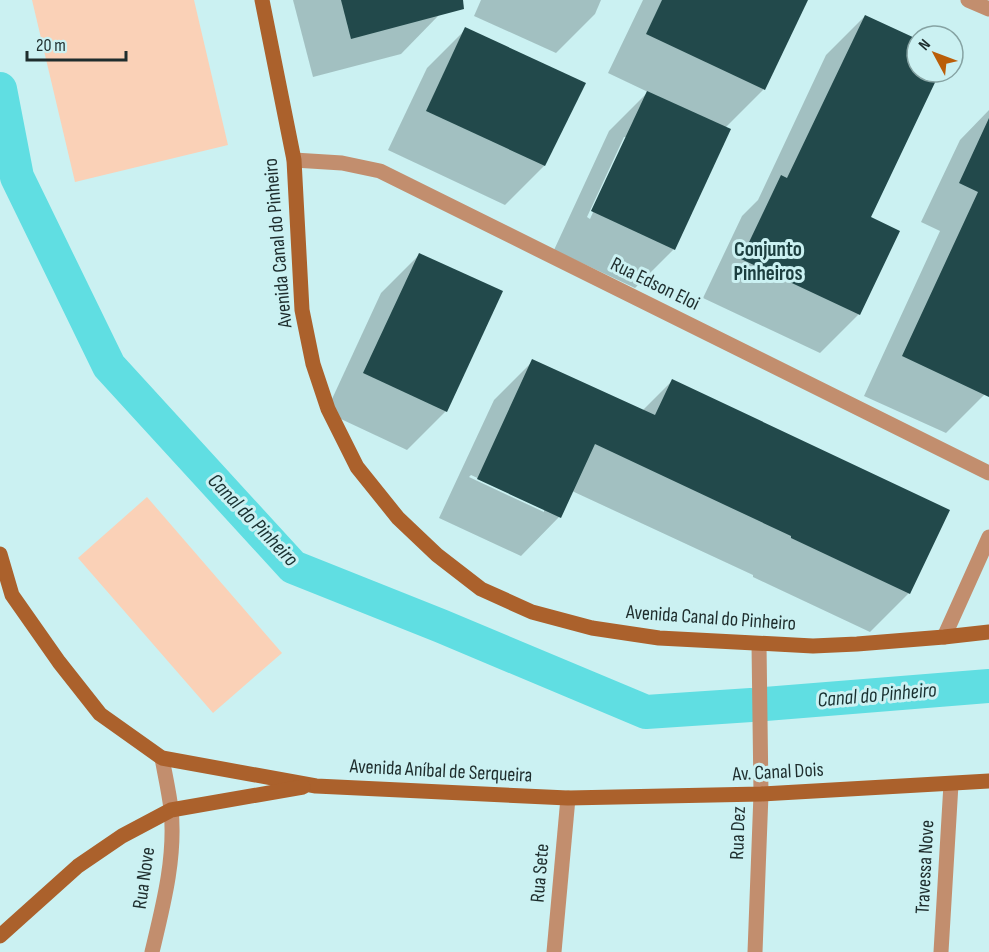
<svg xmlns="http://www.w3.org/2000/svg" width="989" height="952" font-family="'Sofia Sans Condensed',sans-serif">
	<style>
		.green { fill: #fad1b7 }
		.shadow { fill: #0003; fill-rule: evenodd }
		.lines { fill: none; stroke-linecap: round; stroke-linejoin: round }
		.canal { stroke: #60dee2; stroke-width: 34 }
		.building { fill: #22494b }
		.street { stroke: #c28e6e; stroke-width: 15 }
		.secondary { stroke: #ab612c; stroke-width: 15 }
		.labels { text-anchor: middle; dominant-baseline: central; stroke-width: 6; stroke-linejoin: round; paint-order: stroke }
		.street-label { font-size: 20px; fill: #1e2d2d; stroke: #cbf1f2 }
		.neighbourhood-label { font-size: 21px; font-weight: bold; fill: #1c3e3f; stroke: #cbf1f2 }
		.water-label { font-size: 21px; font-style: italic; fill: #193030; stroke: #cbf1f2 }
	</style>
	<rect width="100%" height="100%" fill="#cbf1f2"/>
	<!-- green -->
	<g class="green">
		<path d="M 32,0 L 194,0 L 228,145 L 75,182 Z"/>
		<path d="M 147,497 L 282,653 L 213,713 L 78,558 Z"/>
	</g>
	<!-- shadow -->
	<g class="shadow">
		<path d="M 293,0 L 436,0 L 439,15 L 401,54 L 313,77 Z"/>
		<path d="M 481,0 L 601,0 L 595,14 L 556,53 L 474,16 Z"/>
		<path d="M 643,0 L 789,0 L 764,89 L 725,128 L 674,249 L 635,288 L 554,250 L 609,131 L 648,92 L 608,73 ZM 624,137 L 627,137 L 590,219 L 587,217 Z"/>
		<path d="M 865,16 L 917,41 L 917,72 L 938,72 L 869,218 L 859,314 L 820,353 L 703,298 L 742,216 L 758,200 L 826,55 Z"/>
		<path d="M 466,29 L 584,83 L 544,166 L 505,205 L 388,150 L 427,68 Z"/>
		<path d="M 989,110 L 989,385 L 985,394 L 946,433 L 864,396 L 940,231 L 921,222 L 960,140 Z"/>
		<path d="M 420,254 L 446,411 L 407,450 L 326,412 L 381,293 Z"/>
		<path d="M 533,361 L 642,411 L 673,380 L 909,593 L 870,632 L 753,577 L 753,575 L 572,491 L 559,517 L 521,556 L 439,518 L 494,400 ZM 471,475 L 544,509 L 544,512 L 469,477 Z"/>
	</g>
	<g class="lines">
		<!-- canal -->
		<g class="canal">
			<path d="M 0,89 L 17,177 L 109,366 L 293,567 L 441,626 L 646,712 L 751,705"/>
			<path d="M 765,704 L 989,686"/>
		</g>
	</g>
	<!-- building -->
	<g class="building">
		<path d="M 341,0 L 463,0 L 464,9 L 351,39 Z"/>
		<path d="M 662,0 L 808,0 L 765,90 L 646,34 Z"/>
		<path d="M 865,15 L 917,39 L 917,72 L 940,72 L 871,217 L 900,231 L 860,315 L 741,259 L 781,175 L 787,178 Z"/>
		<path d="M 465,27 L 586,83 L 545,166 L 426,111 Z"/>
		<path d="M 647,91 L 731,129 L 675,250 L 591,211 Z"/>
		<path d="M 989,118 L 989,397 L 902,356 L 978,192 L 959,183 Z"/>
		<path d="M 419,253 L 503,291 L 447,412 L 363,373 Z"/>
		<path d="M 532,359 L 655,415 L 672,379 L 950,510 L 910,594 L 791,538 L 791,536 L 595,444 L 561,518 L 477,479 Z"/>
	</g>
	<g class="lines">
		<!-- street -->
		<g class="street">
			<path d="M 968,0 L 989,9"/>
			<path d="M 294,160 L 342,163 L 380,171 L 989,473"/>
			<path d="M 944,637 L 989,537"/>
			<path d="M 152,952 C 163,906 176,857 171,809 C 169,792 165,775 162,758"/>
			<path d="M 554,952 L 568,798"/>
			<path d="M 755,952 L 761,794 L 759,644"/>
			<path d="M 941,952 L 951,784"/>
		</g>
		<!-- secondary -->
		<g class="secondary">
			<path d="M 262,0 L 294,160 L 302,310 L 313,364 L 328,409 L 357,467 L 398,518 L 437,555 L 481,589 L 532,612 L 592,628 L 659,638 L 813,646 L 857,644 L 944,637 L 989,632"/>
			<path d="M 0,554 L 12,595 L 59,662 L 100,714 L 162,758 L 316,786 L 568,798 L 761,794 L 989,781"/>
			<path d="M 0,936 L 78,866 L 122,836 L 171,810 L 303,787"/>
		</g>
	</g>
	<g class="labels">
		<!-- street labels -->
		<g class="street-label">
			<text transform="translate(278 243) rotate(-95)">Avenida Canal do Pinheiro</text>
			<text transform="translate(655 284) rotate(26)">Rua Edson Eloi</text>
			<text transform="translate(711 618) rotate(4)">Avenida Canal do Pinheiro</text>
			<text transform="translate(441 771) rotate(3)">Avenida Aníbal de Serqueira</text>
			<text transform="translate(778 772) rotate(-3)">Av. Canal Dois</text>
			<text transform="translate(738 833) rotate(-88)">Rua Dez</text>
			<text transform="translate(925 867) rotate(-87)">Travessa Nove</text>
			<text transform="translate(540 873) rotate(-85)">Rua Sete</text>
			<text transform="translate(144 878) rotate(-82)">Rua Nove</text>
		</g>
		<!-- neighbourhood labels -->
		<g class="neighbourhood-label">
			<text x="768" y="249">Conjunto<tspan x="768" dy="24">Pinheiros</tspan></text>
		</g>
		<!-- water labels -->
		<g class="water-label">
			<text transform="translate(253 520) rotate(46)">Canal do Pinheiro</text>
			<text transform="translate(877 695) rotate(-5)">Canal do Pinheiro</text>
		</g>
	</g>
	<!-- north arrow -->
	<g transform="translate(935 54) rotate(311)"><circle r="28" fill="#cbf1f2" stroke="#86a3a3" stroke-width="1.5"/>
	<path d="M0-4.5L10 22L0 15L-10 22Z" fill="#ba5e09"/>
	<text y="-9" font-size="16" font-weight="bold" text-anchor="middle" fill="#1e2d2d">N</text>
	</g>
	<!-- scale -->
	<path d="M27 51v9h99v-9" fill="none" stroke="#1e2d2d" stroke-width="3"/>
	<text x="36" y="51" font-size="18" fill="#1e2d2d" stroke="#cbf1f2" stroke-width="4.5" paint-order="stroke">20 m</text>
</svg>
